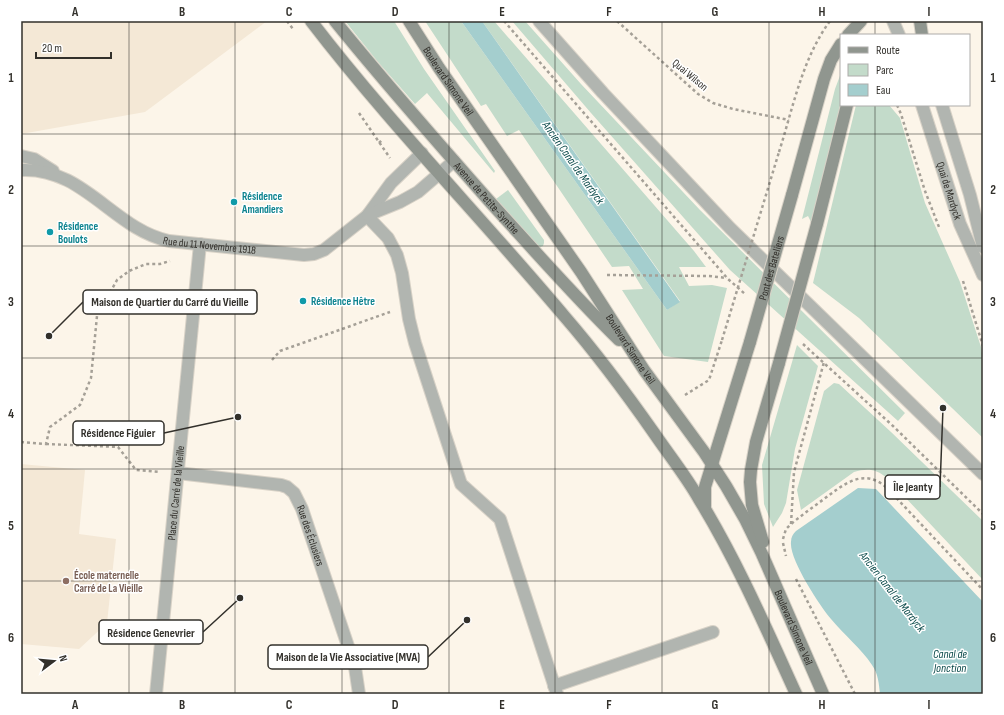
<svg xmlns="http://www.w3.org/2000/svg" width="1004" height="715" font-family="'Sofia Sans Condensed',sans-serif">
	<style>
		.built { fill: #f4e8d6 }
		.green { fill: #c3dbca }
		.water { fill: #a4cece }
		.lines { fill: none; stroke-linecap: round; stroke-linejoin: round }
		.lane-casing { stroke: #d8d2c7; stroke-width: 14 }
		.street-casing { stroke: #d8d2c7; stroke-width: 14 }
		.secondary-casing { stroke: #d8d2c7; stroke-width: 14 }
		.path { stroke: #a5a097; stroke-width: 2.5; stroke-dasharray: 3 3; stroke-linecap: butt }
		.lane { stroke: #b1b5b0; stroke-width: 12 }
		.street { stroke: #b1b5b0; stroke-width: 12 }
		.secondary { stroke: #90968f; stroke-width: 12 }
		.secondary-bridge-casing { stroke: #d8d2c7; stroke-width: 14; stroke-linecap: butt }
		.path-bridge { stroke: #a5a097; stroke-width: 2.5; stroke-dasharray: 3 3; stroke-linecap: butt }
		.secondary-bridge { stroke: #90968f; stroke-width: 12 }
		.grid { fill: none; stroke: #32302b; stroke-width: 1; stroke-opacity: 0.55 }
		.culture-dot { fill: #0f9aa8; stroke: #fff; stroke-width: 1.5 }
		.education-dot { fill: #8d6e63; stroke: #fff; stroke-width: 1.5 }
		.labels { text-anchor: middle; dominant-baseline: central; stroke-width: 3; stroke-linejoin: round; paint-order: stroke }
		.street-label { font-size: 11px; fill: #32302b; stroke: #fff }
		.culture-label { font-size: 11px; font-weight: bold; fill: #0d838f; stroke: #fff; text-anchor: start }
		.education-label { font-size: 11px; font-weight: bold; fill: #785e54; stroke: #fff; text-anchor: start }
		.water-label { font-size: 12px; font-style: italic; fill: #094949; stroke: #fff }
		.leader { fill: none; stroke: #32302b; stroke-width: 1.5 }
		.callout-dot { fill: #32302b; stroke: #fff; stroke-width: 1.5 }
		.callout { fill: #fff; stroke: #32302b; stroke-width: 1.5 }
		.callout-label { font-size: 12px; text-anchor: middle; font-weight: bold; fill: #32302b }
		.neatline { fill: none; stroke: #32302b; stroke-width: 1.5 }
		.grid-label { font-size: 13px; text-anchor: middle; font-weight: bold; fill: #32302b }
	</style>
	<rect width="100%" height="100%" fill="#fcf5e9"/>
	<!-- built -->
	<g class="built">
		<path d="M 21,21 L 267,21 L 145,112 L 21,134 Z"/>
		<path d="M 21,464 L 85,470 L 79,534 L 116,539 L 107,623 L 79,649 L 21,644 Z"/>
	</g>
	<!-- green -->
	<g class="green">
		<path d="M 345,21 L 394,21 L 424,69 L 495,171 L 494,173 L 427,93 L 415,104 L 378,62 Z"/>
		<path d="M 425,21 L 461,21 L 667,310 L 680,301 L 482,21 L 494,21 L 694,251 L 706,267 L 679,267 L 689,286 L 712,285 L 727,288 L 708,362 L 664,356 L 622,290 L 643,289 L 629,266 L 612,267 L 519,130 L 507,136 L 486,104 L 481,106 Z"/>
		<path d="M 512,21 L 525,21 L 581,84 L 700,210 L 905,413 L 898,421 L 730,270 L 591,113 Z"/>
		<path d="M 841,73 L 841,105 L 811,222 L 808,216 L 802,219 L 835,89 Z"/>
		<path d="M 856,105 L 889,105 L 900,118 L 925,203 L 960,282 L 981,347 L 983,361 L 983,438 L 859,318 L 813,283 Z"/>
		<path d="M 508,190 L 544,240 L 544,243 L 543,246 L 540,247 L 537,246 L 496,199 Z"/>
		<path d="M 797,345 L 818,366 L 795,449 L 786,503 L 782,513 L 773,527 L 764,504 L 762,465 Z"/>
		<path d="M 834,383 L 839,384 L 891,432 L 983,521 L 983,580 L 887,478 C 876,469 868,468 854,472 L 801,510 L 797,490 L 824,391 Z"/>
	</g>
	<!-- water -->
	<g class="water">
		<path d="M 461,21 L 482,21 L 680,302 L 667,310 Z"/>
		<path d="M 858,488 L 876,489 L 983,602 L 983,694 L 880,694 C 879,684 878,673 872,665 C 861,648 844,635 831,619 C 820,606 789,559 791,542 C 791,537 793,534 796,531 Z"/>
	</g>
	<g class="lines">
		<!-- lane casing -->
		<g class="lane-casing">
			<g id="lane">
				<path d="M 539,21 L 603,93 L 730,228 L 983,474"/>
				<path d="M 893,21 L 899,35"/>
				<path id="s1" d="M 922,105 L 960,224 L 983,275"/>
				<path d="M 942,105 L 970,195 L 983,247"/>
				<path d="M 367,216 L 388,238 L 397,255 L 402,273 L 409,319 L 415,343 L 461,484 L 500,519 L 557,694"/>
				<path d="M 554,686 L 713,632"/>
			</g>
		</g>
		<!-- street casing -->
		<g class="street-casing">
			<g id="street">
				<path d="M 21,156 L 34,159 L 53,171"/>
				<path id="s2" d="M 21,170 C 84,167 113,229 169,241 L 304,255 L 314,254 L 324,250 L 367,216 L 391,183 L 422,153"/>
				<path d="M 368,215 L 400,202 L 418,192 L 454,161"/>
				<path id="s3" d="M 178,473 L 281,485 L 287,487 L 294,493 L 302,509 L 355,667 L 359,694"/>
				<path id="s4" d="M 156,694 L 200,244"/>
			</g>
		</g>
		<!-- secondary casing -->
		<g class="secondary-casing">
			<g id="secondary">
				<path d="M 311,21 C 390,124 481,217 565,317 C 597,354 626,393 654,433 C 669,455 686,476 699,499 C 737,561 766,628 796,694"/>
				<path id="s5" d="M 335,21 C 385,83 438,143 491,203 C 533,249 574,296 619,340"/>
				<path id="s6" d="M 409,21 L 439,68 L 581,272 L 644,370 L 704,452 L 726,486 L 745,519 L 762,554 L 823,694"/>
				<path d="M 920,21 L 922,35"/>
				<path d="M 848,35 L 861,21"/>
				<path d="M 792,195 L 824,79 L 831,60 L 841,44"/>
				<path d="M 817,224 L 847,105"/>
				<path d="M 705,506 L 705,487 L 750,342"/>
				<path d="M 763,542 L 752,505 L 750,482 L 751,470 L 756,442 L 779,363"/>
			</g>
		</g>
		<!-- path -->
		<g class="path">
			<path d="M 287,21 L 293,29"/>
			<path d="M 504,21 L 728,279 L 745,294"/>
			<path d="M 617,21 L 698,94 L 713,103 L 733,109 L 789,120"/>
			<path d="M 897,105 L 901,114 L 925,191 L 939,227"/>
			<path d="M 359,113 L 390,158"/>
			<path d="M 379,143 L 383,139"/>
			<path d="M 779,152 C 793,108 802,59 830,21"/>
			<path d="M 607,275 L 709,276 L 727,278"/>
			<path d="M 963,281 L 983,346"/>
			<path d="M 803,344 L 893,426 L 983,514"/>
			<path d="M 272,360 L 280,351 L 390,312"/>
			<path d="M 685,395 L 709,380 L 722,340"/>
			<path d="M 21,442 L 46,444 L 50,427 L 80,405 L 91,378 L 97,316 L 117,280 L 129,271 L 146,264 L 160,264 L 170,261"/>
			<path d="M 46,444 L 118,447 L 136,470 L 160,472"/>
			<path d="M 791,524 L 794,472 L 824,362"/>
			<path d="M 783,539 L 786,529 L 791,524 C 802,515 813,507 824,499 C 844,484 864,467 887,488 L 983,590"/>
			<path d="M 783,543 L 786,556"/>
			<path d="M 796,579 L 855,694"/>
		</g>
		<!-- lane -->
		<use href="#lane" class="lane"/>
		<!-- street -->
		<use href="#street" class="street"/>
		<!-- secondary -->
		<use href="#secondary" class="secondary"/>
		<!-- secondary-bridge casing -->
		<g class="secondary-bridge-casing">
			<g id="secondary-bridge">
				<path id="s7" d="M 750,342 L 792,195"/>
				<path d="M 779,363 L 817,224"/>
			</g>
		</g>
		<!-- path-bridge -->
		<path class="path-bridge" d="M 722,340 L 779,152"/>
		<!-- secondary-bridge -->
		<use href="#secondary-bridge" class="secondary-bridge"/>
	</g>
	<!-- grid -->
	<path class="grid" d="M 129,21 L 129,694M 235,21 L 235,694M 342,21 L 342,694M 449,21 L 449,694M 555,21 L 555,694M 662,21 L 662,694M 769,21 L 769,694M 875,21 L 875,35M 875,105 L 875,694M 21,134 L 983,134M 21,246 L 983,246M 21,358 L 983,358M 21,469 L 983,469M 21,581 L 983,581"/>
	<!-- markers -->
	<g class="culture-dot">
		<circle cx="234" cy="202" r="4"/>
		<circle cx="50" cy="232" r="4"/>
		<circle cx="303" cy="301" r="4"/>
	</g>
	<circle class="education-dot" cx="66" cy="581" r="4"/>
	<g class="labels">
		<!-- street labels -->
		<g class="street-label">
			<text transform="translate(690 75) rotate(40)">Quai Wilson</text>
			<text stroke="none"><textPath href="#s6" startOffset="72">Boulevard Simone Veil</textPath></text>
			<text stroke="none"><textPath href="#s1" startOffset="90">Quai de Mardyck</textPath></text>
			<text stroke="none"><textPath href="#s5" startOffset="233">Avenue de Petite-Synthe</textPath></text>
			<text stroke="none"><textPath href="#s2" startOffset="208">Rue du 11 Novembre 1918</textPath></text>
			<text stroke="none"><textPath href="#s7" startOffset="77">Pont des Bateliers</textPath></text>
			<text stroke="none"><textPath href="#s6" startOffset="396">Boulevard Simone Veil</textPath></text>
			<text stroke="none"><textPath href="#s4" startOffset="202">Place du Carré de la Vieille</textPath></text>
			<text stroke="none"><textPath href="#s3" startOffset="165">Rue des Éclusiers</textPath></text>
			<text stroke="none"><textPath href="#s6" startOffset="720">Boulevard Simone Veil</textPath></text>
		</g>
		<!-- culture labels -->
		<g class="culture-label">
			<text x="242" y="196">Résidence<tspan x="242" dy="13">Amandiers</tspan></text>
			<text x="58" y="226">Résidence<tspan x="58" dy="13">Boulots</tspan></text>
			<text x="311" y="301">Résidence Hêtre</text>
		</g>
		<!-- education labels -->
		<g class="education-label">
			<text x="74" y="575">École maternelle<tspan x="74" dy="13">Carré de La Vieille</tspan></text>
		</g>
		<!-- water labels -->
		<g class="water-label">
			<text transform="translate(573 163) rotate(55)">Ancien Canal de Mardyck</text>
			<text transform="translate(892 592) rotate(52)">Ancien Canal de Mardyck</text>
			<text x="950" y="654">Canal de<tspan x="950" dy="14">Jonction</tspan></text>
		</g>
	</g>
	<!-- callouts -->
	<path class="leader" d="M49 336L83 302M238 417L164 433M943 408L940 487M240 598L203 632M467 620L428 657"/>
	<g class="callout-dot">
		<circle cx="49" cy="336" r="4"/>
		<circle cx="238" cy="417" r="4"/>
		<circle cx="943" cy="408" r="4"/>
		<circle cx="240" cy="598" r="4"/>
		<circle cx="467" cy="620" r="4"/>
	</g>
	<g class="callout">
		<rect x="83" y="290" width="174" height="24" rx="4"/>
		<rect x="73" y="421" width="91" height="24" rx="4"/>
		<rect x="885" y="475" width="55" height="24" rx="4"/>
		<rect x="99" y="620" width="104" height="24" rx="4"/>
		<rect x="268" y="645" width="160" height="24" rx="4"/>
	</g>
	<g class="callout-label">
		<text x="170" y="306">Maison de Quartier du Carré du Vieille</text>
		<text x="118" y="437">Résidence Figuier</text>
		<text x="913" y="491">Île Jeanty</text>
		<text x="151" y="637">Résidence Genevrier</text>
		<text x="348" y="661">Maison de la Vie Associative (MVA)</text>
	</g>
	<!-- border -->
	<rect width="1004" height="715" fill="none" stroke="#ffffff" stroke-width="44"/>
	<!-- legend -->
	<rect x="840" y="34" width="130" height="72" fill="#ffffff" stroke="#adacaa"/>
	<rect x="848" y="47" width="20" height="6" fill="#90968f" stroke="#adacaa"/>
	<text x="876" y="54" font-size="12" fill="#32302b">Route</text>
	<rect x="848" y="64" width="20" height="12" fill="#c3dbca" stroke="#adacaa"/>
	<text x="876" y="74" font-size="12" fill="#32302b">Parc</text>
	<rect x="848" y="84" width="20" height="12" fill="#a4cece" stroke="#adacaa"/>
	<text x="876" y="94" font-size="12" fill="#32302b">Eau</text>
	<!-- north arrow -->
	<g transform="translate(54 661) rotate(74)" stroke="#ffffff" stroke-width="3" paint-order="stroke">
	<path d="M0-3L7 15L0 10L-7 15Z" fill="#32302b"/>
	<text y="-6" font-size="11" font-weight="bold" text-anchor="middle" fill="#32302b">N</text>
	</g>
	<!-- scale -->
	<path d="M36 52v6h75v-6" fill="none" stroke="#32302b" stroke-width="2"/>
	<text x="42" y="52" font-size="12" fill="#32302b" stroke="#ffffff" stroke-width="3" paint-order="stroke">20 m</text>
	<rect x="22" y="22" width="960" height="671" class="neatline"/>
	<g class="grid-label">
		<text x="75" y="16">A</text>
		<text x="182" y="16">B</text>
		<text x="289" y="16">C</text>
		<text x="395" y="16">D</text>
		<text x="502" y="16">E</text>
		<text x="609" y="16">F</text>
		<text x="715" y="16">G</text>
		<text x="822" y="16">H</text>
		<text x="929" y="16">I</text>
		<text x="11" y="82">1</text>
		<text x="993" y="82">1</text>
		<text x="11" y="194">2</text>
		<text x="993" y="194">2</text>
		<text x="11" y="306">3</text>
		<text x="993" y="306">3</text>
		<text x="11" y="418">4</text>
		<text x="993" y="418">4</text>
		<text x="11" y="530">5</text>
		<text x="993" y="530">5</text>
		<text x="11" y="642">6</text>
		<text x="993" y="642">6</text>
		<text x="75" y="709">A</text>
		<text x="182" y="709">B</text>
		<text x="289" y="709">C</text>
		<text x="395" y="709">D</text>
		<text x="502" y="709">E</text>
		<text x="609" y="709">F</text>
		<text x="715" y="709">G</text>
		<text x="822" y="709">H</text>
		<text x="929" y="709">I</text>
	</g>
</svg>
